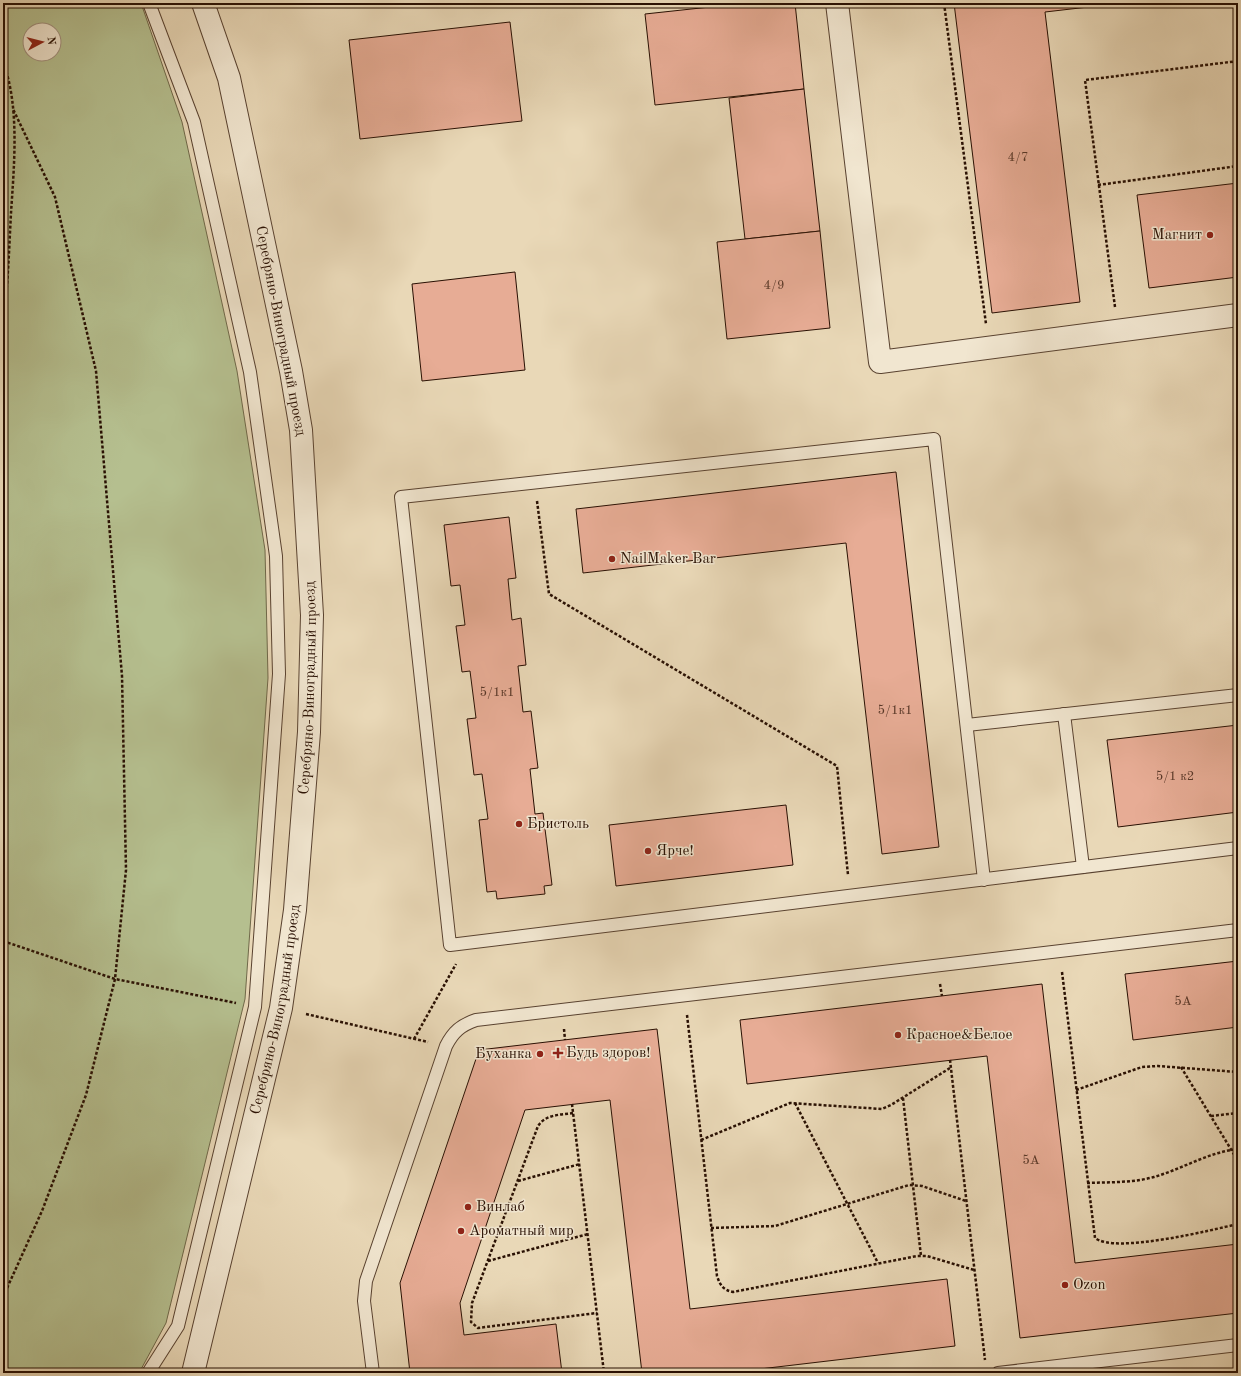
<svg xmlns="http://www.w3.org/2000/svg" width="1241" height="1376" font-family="'Old Standard TT',serif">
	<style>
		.green { fill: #b5bf8f; stroke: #6f6849; fill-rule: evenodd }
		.building { fill: #e7ac95; stroke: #291003 }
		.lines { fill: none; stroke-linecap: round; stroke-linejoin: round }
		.service-casing { stroke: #594230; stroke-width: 14 }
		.minor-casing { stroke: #594230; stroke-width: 24 }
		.path { stroke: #291003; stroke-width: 2.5; stroke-dasharray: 3 2; stroke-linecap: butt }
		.service { stroke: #f1e6d0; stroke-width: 12 }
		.minor { stroke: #f1e6d0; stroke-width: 22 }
		.poi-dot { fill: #8f2418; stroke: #f1e6d0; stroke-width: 1.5 }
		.labels { text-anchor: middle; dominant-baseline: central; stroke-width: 3; stroke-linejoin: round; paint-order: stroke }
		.number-label { font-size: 13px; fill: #583728 }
		.poi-label { font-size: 15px; fill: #291003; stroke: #f1e6d0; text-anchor: start }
		.street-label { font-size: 15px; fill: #291003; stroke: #f1e6d0 }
	</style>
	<rect width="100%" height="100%" fill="#e9d8b7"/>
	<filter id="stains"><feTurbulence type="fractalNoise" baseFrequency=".005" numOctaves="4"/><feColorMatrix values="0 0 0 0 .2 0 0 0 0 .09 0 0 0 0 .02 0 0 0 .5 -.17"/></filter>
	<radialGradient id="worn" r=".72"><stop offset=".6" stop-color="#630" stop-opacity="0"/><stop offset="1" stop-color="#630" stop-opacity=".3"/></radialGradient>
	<!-- green -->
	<path class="green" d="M 3,3 L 141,3 L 182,122 L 237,371 L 265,550 L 268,678 L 245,999 L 166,1323 L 139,1373 L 3,1373 ZM 30,30 L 54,30 L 54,54 L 30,54 Z"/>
	<!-- building -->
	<g class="building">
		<path d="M 747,3 L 795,3 L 804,89 L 655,105 L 645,14 Z"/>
		<path d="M 954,3 L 1123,3 L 1045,12 L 1080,302 L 992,313 Z"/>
		<path d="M 510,22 L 522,121 L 360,139 L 349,40 Z"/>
		<path d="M 804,89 L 820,231 L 745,239 L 729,98 Z"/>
		<path d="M 1238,183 L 1238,277 L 1149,288 L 1137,195 Z"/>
		<path d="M 820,231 L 830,328 L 727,339 L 717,242 Z"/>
		<path d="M 515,272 L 525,370 L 422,381 L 412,284 Z"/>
		<path d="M 896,472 L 939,847 L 882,854 L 846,543 L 583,573 L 576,509 Z"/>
		<path d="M 509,517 L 516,578 L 508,579 L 512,620 L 521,618 L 526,665 L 518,666 L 523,712 L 531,711 L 538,768 L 530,769 L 535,814 L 543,813 L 552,885 L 544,886 L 545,894 L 497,899 L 496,891 L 487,892 L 479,820 L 488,819 L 482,774 L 474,775 L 467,719 L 476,718 L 470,671 L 462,672 L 456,626 L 465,625 L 460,585 L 451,586 L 444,525 Z"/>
		<path d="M 1238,725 L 1238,812 L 1118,827 L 1107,740 Z"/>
		<path d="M 786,805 L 793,865 L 616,886 L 609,825 Z"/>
		<path d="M 1238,961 L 1238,1027 L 1133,1040 L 1125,974 Z"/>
		<path d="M 1042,984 L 1075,1263 L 1238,1244 L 1238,1313 L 1020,1338 L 987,1056 L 747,1084 L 740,1020 Z"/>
		<path d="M 657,1029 L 690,1309 L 947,1279 L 955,1346 L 726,1373 L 642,1373 L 610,1100 L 525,1110 L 460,1303 L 464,1335 L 556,1324 L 562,1373 L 410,1373 L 400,1283 L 479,1050 Z"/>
	</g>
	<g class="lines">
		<!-- service casing -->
		<g class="service-casing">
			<g id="service">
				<path d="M 1064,714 L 1083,867"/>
				<path d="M 967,725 L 1238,695"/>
				<path d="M 984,880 L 934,439 L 401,497 L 450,945 L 1238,848"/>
				<path d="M 148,1373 L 178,1326 L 255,1007 L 279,674 L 276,556 L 250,372 L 194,122 L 149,3"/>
				<path d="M 373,1373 L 364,1301 L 366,1281 L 446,1046 C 453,1032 461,1025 476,1020 L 1238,930"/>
				<path d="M 998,1373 L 1238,1345"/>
			</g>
		</g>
		<!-- minor casing -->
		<g class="minor-casing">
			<g id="minor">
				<path d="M 837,3 L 880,362 L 1238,315"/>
				<path id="s1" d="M 193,1373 L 281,1008 L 295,910 L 309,732 L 312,615 L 301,430 L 291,371 L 229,78 L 203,3"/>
			</g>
		</g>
		<!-- path -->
		<g class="path">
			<path d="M 944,3 L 986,324"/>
			<path d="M 3,62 C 20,106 14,166 11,213 C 9,250 8,287 3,323"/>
			<path d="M 1098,185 L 1238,166"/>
			<path d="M 1115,307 L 1085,80 L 1238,61"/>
			<path d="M 537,501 L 549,594 L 837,766 L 848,875"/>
			<path d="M 3,941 L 115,979 L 236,1003"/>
			<path d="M 1062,972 L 1095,1238 C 1116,1254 1211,1230 1238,1224"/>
			<path d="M 940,984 L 942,996"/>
			<path d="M 306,1014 L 428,1042"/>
			<path d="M 687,1015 L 717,1276 C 720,1285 723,1290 733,1292 L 917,1256 L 927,1256 L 974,1270"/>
			<path d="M 564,1029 L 565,1040"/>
			<path d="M 414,1039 L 456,964"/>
			<path d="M 950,1060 L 985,1360"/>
			<path d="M 1181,1067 L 1238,1161"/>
			<path d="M 1076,1090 L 1142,1067 L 1158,1066 L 1238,1072"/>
			<path d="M 903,1098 L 921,1256"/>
			<path d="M 795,1103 L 878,1263"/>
			<path d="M 572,1104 L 604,1373"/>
			<path d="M 573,1113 C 560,1115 546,1114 538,1126 L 472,1303 L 471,1322 L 478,1328 L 597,1313"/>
			<path d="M 1211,1116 L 1238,1113"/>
			<path d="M 701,1140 L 790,1103 L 882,1109 L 891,1105 L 950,1068"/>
			<path d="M 518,1181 L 580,1164"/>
			<path d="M 1087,1183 C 1109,1182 1132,1183 1154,1177 C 1182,1169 1209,1152 1238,1149"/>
			<path d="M 711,1228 L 775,1226 L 909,1185 L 922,1186 L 966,1201"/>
			<path d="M 488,1261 L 588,1234"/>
			<path d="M 3,1297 L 42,1211 L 86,1095 L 115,979 L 126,870 L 122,676 L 96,371 L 55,197 L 13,109"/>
		</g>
		<!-- service -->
		<use href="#service" class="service"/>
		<!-- minor -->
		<use href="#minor" class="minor"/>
	</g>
	<!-- markers -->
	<g class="poi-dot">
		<circle cx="1210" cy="235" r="4"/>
		<circle cx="612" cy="559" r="4"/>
		<circle cx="519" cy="824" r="4"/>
		<circle cx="648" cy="851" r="4"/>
		<circle cx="898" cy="1035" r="4"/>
		<path d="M556 1047h4v4h4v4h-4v4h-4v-4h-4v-4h4z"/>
		<circle cx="540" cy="1054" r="4"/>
		<circle cx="468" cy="1207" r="4"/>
		<circle cx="461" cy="1231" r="4"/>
		<circle cx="1065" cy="1285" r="4"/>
	</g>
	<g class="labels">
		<!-- number labels -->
		<g class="number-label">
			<text x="1018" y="157">4/7</text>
			<text x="774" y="285">4/9</text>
			<text x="497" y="692">5/1к1</text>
			<text x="895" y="710">5/1к1</text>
			<text x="1175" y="776">5/1 к2</text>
			<text x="1183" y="1001">5А</text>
			<text x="1031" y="1160">5А</text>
		</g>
		<!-- poi labels -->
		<g class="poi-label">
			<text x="1202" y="235" text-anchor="end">Магнит</text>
			<text x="620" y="559">NailMaker Bar</text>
			<text x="527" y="824">Бристоль</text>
			<text x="656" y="851">Ярче!</text>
			<text x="906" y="1035">Красное&amp;Белое</text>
			<text x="566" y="1053">Будь здоров!</text>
			<text x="532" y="1054" text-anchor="end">Буханка</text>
			<text x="476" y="1207">Винлаб</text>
			<text x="469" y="1231">Ароматный мир</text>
			<text x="1073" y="1285">Ozon</text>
		</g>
		<!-- street labels -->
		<g class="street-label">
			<text transform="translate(280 331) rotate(79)">Серебряно-Виноградный проезд</text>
			<text stroke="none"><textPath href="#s1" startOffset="697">Серебряно-Виноградный проезд</textPath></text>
			<text stroke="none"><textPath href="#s1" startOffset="373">Серебряно-Виноградный проезд</textPath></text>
		</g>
	</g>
	<!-- margin -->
	<rect width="1241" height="1376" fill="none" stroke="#e9d8b7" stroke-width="16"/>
	<rect x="4" y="4" width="1233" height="1368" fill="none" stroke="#291003" stroke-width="2"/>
	<rect x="8" y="8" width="1225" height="1360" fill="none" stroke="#291003"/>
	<!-- north arrow -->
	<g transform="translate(42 42) rotate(83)"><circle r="19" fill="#f1e6d0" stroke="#a1907e"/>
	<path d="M0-3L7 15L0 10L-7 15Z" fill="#8f2418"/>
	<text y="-6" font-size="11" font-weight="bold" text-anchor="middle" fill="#291003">N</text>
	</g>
	<rect width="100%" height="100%" filter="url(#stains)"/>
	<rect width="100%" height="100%" fill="url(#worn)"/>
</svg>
